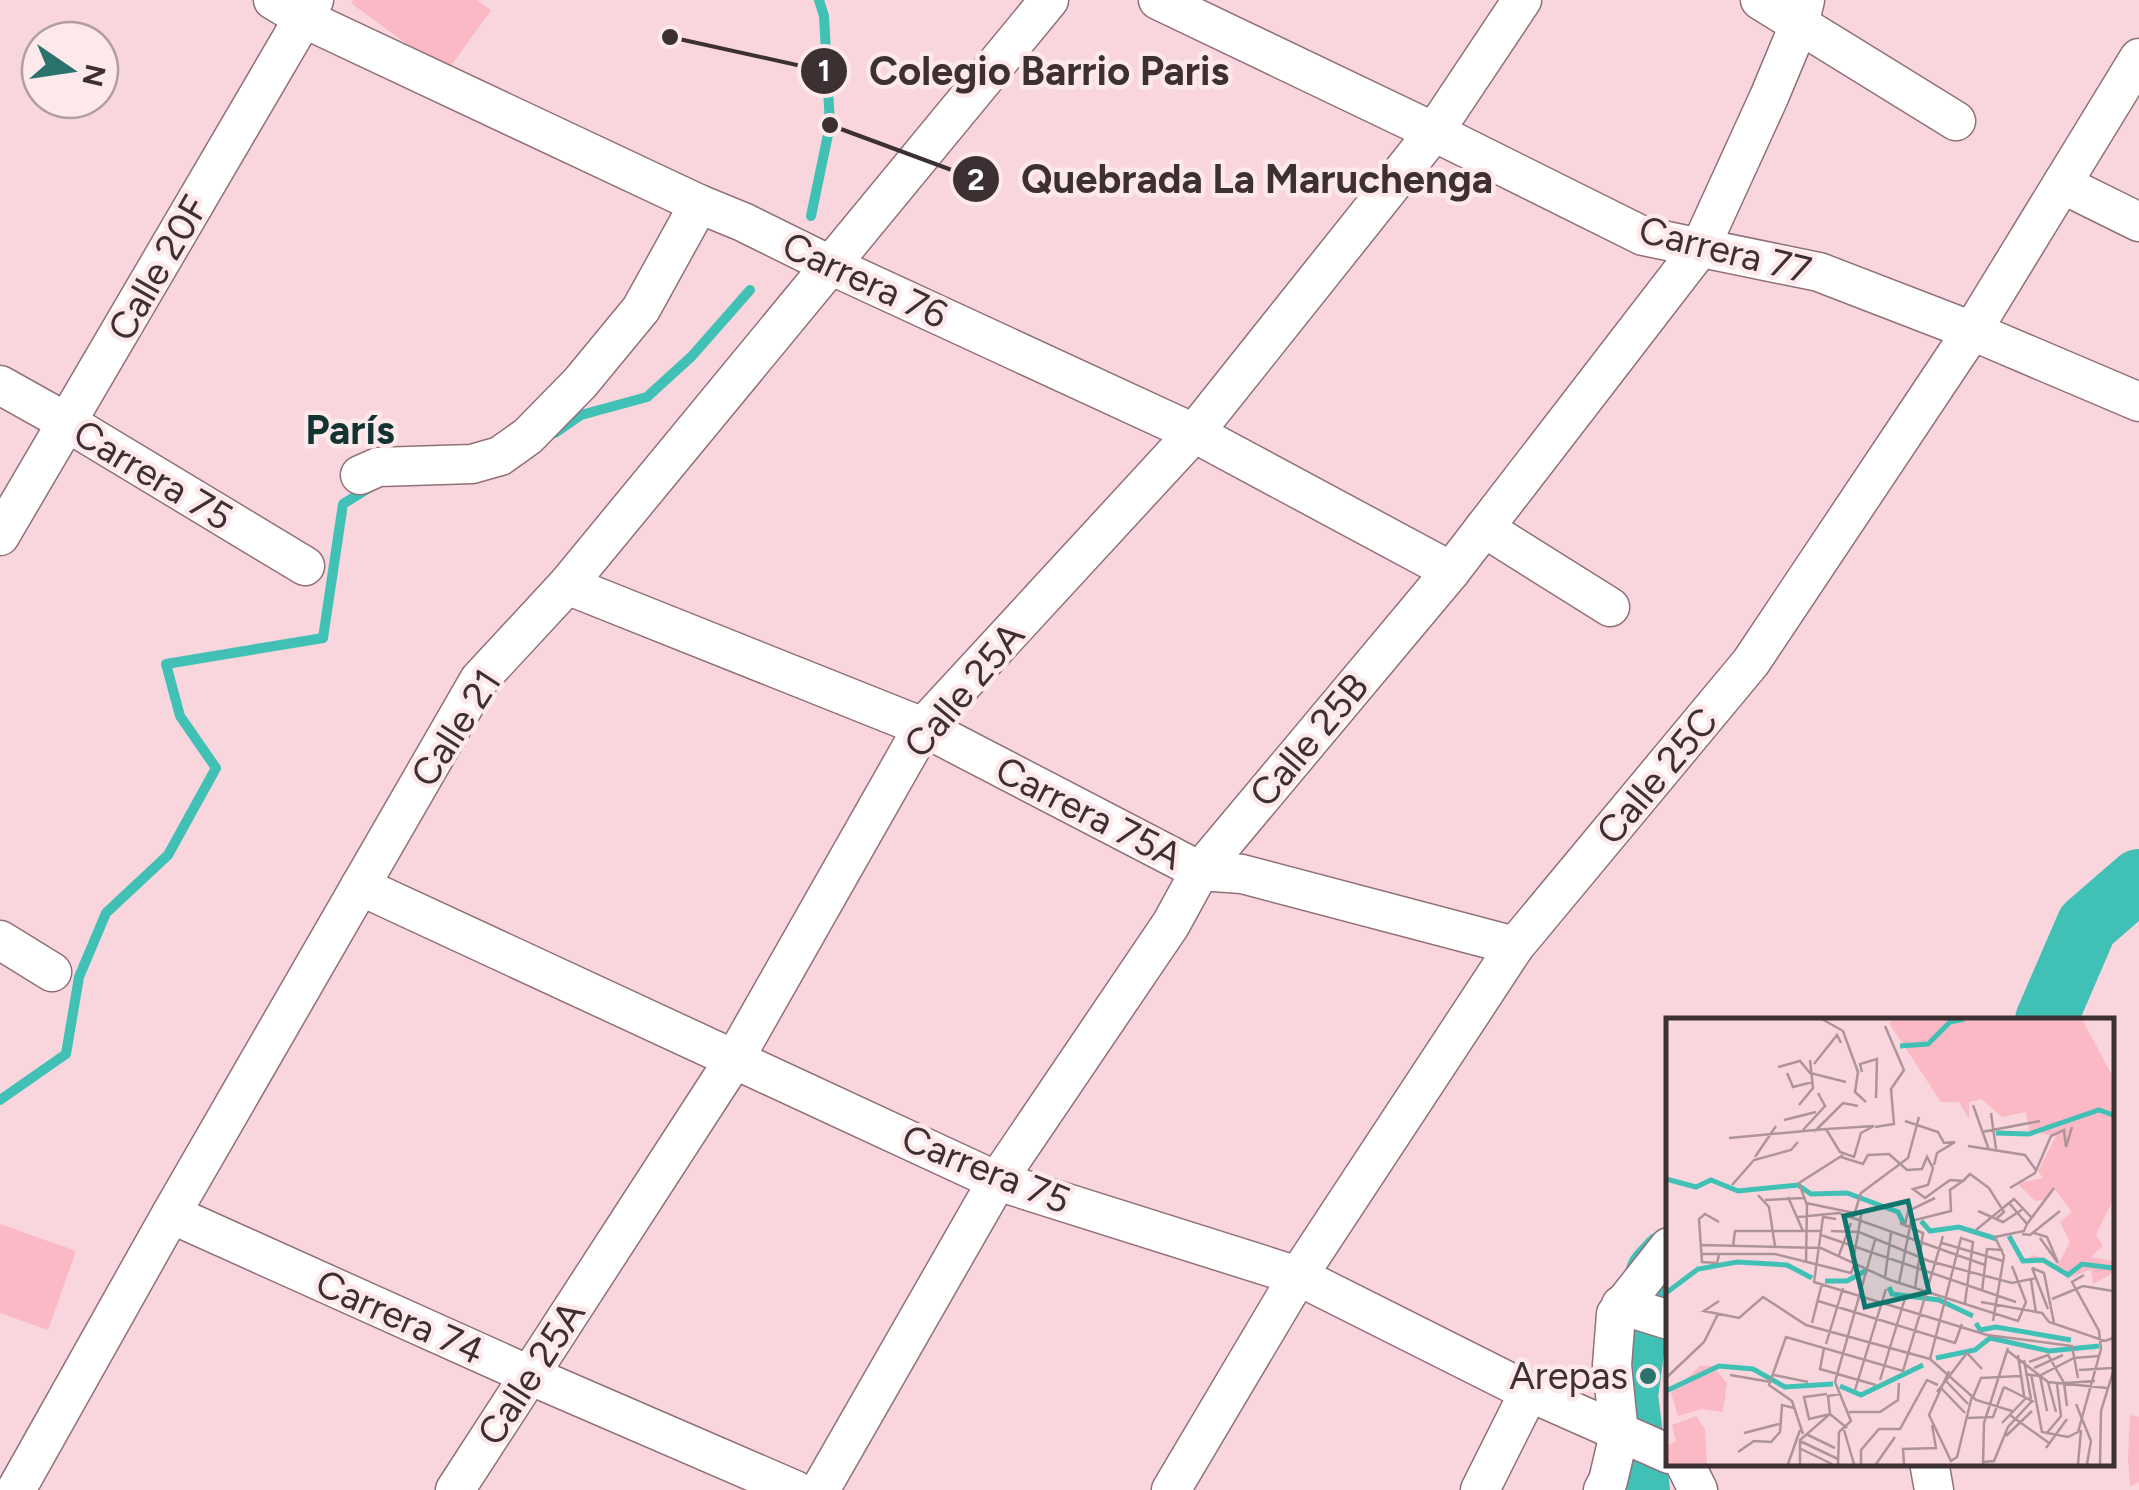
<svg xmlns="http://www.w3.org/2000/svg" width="2139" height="1490" font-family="Figtree,sans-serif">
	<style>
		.green { fill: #fbb8c5 }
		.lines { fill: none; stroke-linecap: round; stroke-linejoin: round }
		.stream { stroke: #41c0b6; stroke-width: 10 }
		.river { stroke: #41c0b6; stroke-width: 62 }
		.minor-casing { stroke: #907177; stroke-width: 41 }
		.minor { stroke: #fff; stroke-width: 38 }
		.poi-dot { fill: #2a726c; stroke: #fde8eb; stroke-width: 4 }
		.labels { text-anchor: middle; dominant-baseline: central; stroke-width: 9; stroke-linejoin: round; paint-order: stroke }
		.street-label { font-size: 38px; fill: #3d3032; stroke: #fde8eb }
		.poi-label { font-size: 38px; fill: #3d3032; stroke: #fde8eb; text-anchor: end }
		.neighbourhood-label { font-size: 40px; font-weight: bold; fill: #123431; stroke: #fde8eb }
		.inset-river { fill: none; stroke: #41c0b6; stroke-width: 5 }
		.inset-road { fill: none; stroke: #ae9499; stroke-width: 2.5 }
		.view { fill: #0f766e; fill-opacity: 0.15; stroke: #0f766e; stroke-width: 5 }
		.inset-edge { fill: none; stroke: #3d3032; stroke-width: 5 }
		.leader { fill: none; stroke: #3d3032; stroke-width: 4 }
		.callout-dot { fill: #3d3032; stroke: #fde8eb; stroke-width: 4 }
		.mark-label { font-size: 30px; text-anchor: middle; font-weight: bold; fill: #fff }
		.callout-label { font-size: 40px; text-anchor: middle; font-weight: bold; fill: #3d3032; stroke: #fde8eb; stroke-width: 9; stroke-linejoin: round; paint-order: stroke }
	</style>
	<rect width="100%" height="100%" fill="#f9d6dd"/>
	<!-- green -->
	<g class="green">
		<path d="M 353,0 L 477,0 L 491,10 L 446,73 L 351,3 Z"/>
		<path d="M 0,1224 L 76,1251 L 48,1330 L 0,1313 Z"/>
		<path d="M 2130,1415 L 2139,1417 L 2139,1482 L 2132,1486 L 2130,1485 L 2128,1458 Z"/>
	</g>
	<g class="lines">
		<!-- stream -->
		<g class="stream">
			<path d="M 811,216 L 830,125 L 824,16 L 819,0"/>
			<path d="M 555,433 L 581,415 L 647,397 L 692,356 L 750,290"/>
			<path d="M 0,1100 L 66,1054 L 79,977 L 106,913 L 168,855 L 216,768 L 180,716 L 166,664 L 323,638 L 343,504 L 372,486"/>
		</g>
		<!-- river -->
		<g class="river">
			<path d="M 2046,1020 L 2087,925 L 2139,880"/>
			<path d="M 1639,1490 L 1627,1396 L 1635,1337 L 1657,1273 L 1669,1260"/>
		</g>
		<!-- minor casing -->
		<g class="minor-casing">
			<g id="minor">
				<path d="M 273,0 L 303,18 L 699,204 L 743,222 L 830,265 L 1194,433 L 1451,571"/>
				<path d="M 1158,0 L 1434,132 L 1643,236 L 1819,272 L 1972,331 L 2139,402"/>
				<path d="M 1760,0 L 1956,121"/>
				<path d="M 2062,184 L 2139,222"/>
				<path d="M 0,385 L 68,423 L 305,566"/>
				<path d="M 360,475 L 378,467 L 472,464 L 500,456 L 528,436 L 580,383 L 641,309 L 699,204"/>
				<path d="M 1484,528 L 1610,607"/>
				<path d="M 0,536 L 314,0"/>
				<path d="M 567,585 L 923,727 L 1200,871 L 1242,874 L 1515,946"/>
				<path d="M 360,886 L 997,1181 L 1298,1276 L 1529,1392 L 1669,1454"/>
				<path d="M 0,940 L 52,972"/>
				<path d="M 171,1214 L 529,1375 L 795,1490"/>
				<path d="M 1621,1305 L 1669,1320"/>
				<path d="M 1684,1462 L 1698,1490"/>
				<path d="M 1929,1462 L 1934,1490"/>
				<path d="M 16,1490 L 171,1214 L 479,680 L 567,585 L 1049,0"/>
				<path d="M 455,1490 L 735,1058 L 923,727 L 1194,433 L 1434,132 L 1522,0"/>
				<path d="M 820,1490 L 997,1181 L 1171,924 L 1200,871 L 1451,571 L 1700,248 L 1769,97 L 1799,25 L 1805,0"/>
				<path d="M 1171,1490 L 1298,1276 L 1515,946 L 1751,662 L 1972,331 L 2139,58"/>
				<path d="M 1480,1490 L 1529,1392"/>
				<path d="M 1603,1490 L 1608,1481 L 1619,1434 L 1612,1365 L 1616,1314 L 1669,1247"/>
			</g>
		</g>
		<!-- minor -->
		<use href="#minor" class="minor"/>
	</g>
	<!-- markers -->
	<circle class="poi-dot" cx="1648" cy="1376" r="10"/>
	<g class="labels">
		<!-- street labels -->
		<g class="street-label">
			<text transform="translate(1725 250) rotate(14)">Carrera 77</text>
			<text transform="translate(158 268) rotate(-60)">Calle 20F</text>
			<text transform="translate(865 280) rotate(25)">Carrera 76</text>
			<text transform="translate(153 475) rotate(31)">Carrera 75</text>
			<text transform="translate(964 690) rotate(-50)">Calle 25A</text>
			<text transform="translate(456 728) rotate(-57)">Calle 21</text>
			<text transform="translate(1309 740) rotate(-50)">Calle 25B</text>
			<text transform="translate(1657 776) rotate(-50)">Calle 25C</text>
			<text transform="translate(1089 813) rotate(27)">Carrera 75A</text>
			<text transform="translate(986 1169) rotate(22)">Carrera 75</text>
			<text transform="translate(400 1317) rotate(24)">Carrera 74</text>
			<text transform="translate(531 1373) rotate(-57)">Calle 25A</text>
		</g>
		<!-- poi labels -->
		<g class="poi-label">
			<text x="1628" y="1376">Arepas</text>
		</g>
		<!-- neighbourhood labels -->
		<g class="neighbourhood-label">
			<text x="350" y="430">París</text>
		</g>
	</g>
	<!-- overview -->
	<g transform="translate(1666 1018)">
		<rect width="448" height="448" fill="#f9d6dd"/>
		<path d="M 229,1 L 416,1 L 447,59 L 447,182 L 430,217 L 437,228 L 425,239 L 447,243 L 447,255 L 427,266 L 425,251 L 404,260 L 376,242 L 354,244 L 368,237 L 392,247 L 404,224 L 394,204 L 406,194 L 388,170 L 381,181 L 369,183 L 351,165 L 377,160 L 372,153 L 390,118 L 363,113 L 360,94 L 336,99 L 315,81 L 303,84 L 303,101 L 293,84 L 275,84 L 223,5 ZM 34,348 L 47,348 L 61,365 L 57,394 L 35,391 L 12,398 L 5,375 ZM 30,398 L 39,411 L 41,446 L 0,446 L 0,428 L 10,423 L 6,407 Z" fill="#fbb8c5"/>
		<path class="inset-river" d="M 234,28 L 262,26 L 284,4 L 298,1M 330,115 L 363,116 L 433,92 L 447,97M 0,161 L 30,169 L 45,162 L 72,173 L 132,167 L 145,176 L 181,175 L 232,194 L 238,206M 255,203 L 264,213 L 293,209 L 331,221M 343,218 L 357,243 L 377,242 L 402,257 L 416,246 L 447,250M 159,263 L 181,263 L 201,252M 223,269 L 226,276 L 273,282 L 307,298M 0,275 L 32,251 L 71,244 L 121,247 L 146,260M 310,305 L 314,312 L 330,309 L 405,322M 270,340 L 309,332 L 324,320 L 383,333 L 433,328M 174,368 L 195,377 L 257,347M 0,373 L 53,348 L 87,351 L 119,369 L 167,366"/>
		<path class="inset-road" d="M 156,1 L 177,13 L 192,54 L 189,74 L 200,84M 148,46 L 171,17 L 175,25M 112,49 L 134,43 L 144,55 L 180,64M 196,54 L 194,46 L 211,41 L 210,80M 121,55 L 127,69 L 147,64M 133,87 L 147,70 L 144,42M 307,87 L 323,132M 325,95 L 330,131M 118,102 L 150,94M 239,103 L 272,114 L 278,125 L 289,124 L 271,135 L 268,147M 208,108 L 195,115 L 188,139 L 174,134 L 160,111 ZM 209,109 L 228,106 L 225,71 L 238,52 L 219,8M 137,112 L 159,88 L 152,75M 148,114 L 177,85 L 192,88M 316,114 L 374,103M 63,120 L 160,111M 302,128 L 359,137 L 370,152M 89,139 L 110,108M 175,139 L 197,146 L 202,137 L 223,136 L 241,152 L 256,151 L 261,139 L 267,150 L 262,167 L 247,171 L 259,180 L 284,162 L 297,163 L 284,172 L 285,193 L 245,203 L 233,265M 297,163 L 304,156 L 323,170 L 338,194 L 331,200M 66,167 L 88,142 L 125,132 L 132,124M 344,170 L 369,155 L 385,118 L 398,112 L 400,129 L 406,109M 92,177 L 103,189 L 109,228M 122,179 L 137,213M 99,182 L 138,180M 140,185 L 188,195M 343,185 L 348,181 L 366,200M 312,193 L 337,204 L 357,191M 132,199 L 173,195 L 319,247M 187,200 L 195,175 L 242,140 L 253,99M 170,201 L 157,199 L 148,264 L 321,317 L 406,328 L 412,360M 53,204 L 39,196 L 33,201 L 36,244 L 51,245 L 53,237M 234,205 L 257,215 L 249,270M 361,206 L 388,170M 239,207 L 242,193 L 269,180M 310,212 L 343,185 L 361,206 L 358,213 L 329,219 L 338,238 L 327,303M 165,213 L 193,214 L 263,243 L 346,265 L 370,260M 368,215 L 381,219 L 392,245M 356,216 L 364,217 L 394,193M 155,217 L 350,284M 374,220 L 392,245M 276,225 L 337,243M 36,227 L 155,230 L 224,262 L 352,303 L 360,284 L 346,248M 67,228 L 69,213 L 155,213M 36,236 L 109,236 L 185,255 L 189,245M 173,237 L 185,205M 140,244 L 141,187 L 133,165 L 177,137M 187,244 L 196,192M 366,250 L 378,255 L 388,305M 366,250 L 382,291M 219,259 L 225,215M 365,262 L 370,295M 316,273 L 321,231 L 337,232M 386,281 L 417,268 L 447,273M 53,283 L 38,293 L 73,300 L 97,279 L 140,307 L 264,341 L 310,382 L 346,393M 152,283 L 289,325 L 296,306M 315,284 L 376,295 L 383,304 L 439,323 L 447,320M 146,305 L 156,265M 160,326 L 177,270M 158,330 L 154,351 L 210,367M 342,333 L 382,364 L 441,370M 352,337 L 358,378M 264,341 L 295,220 L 307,224 L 299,285M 358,342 L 365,381M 363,344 L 382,337 L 398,365 L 401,388M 368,350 L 397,337M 413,352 L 447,350M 283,353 L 263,397 L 285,443 L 291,439 L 306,378M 359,356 L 373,358 L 408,340 L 433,338M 365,356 L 376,414 L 402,419 L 412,414 L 435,331 L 433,313 L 406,264 L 418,257M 64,357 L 105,364M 108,357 L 142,364M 374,358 L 381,393M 0,360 L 38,324 L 52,296M 214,362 L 240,277M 279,362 L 302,386M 382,364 L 390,394M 398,365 L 429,363M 338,369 L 368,384M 276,371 L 299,395M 189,372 L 220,271M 271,374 L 301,335 L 316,351M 161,376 L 138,379 L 143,401 L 164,396 L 181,410M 307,379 L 315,360 L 354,358M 410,386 L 425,423 L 421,446M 183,394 L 214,394 L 232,382 L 233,365M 344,397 L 383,425M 301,400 L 327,399 L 338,369M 336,405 L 360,380M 178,412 L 188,446M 173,414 L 185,403 L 169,364 L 209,222M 78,415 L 113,406M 137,416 L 126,383 L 103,367 L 120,319 L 237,353 L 277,218M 140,416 L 169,430M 380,416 L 395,398 L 391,366M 340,418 L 366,393M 134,423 L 172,441M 133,430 L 166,446M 380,430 L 401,401M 72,434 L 88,423 L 105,424 L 114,414 L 116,387 L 128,390M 317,444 L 328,443 L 342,409 L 366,383M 122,446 L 134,412M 134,446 L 134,422 L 164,396 L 162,378 L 174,376M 172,446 L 173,414M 195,446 L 195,432 L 213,411 L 234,411 L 261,362 L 272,367M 210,446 L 229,419M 238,446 L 237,431 L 270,430 L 266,407M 317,446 L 318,405 L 342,330M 412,446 L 415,412M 434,446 L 435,393 L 447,354"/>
		<path class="view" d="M 242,183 L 263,274 L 199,289 L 178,198 Z"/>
		<rect width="448" height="448" class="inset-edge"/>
	</g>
	<!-- callouts -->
	<path class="leader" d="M670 37L824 71M830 125L976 179"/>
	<g class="callout-dot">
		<circle cx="670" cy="37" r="10"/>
		<circle cx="830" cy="125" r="10"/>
		<circle cx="824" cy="71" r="25"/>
		<circle cx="976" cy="179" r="25"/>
	</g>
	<g class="mark-label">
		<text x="824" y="81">1</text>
		<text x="976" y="190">2</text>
	</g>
	<g class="callout-label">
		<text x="1049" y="85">Colegio Barrio Paris</text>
		<text x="1257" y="193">Quebrada La Maruchenga</text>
	</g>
	<!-- north arrow -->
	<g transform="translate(70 70) rotate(103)"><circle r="48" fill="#fde8eb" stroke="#b09ea1" stroke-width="2.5"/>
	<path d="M0-8L18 38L0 25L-18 38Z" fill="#2a726c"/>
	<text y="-15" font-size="28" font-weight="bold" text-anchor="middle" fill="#3d3032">N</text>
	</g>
</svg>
